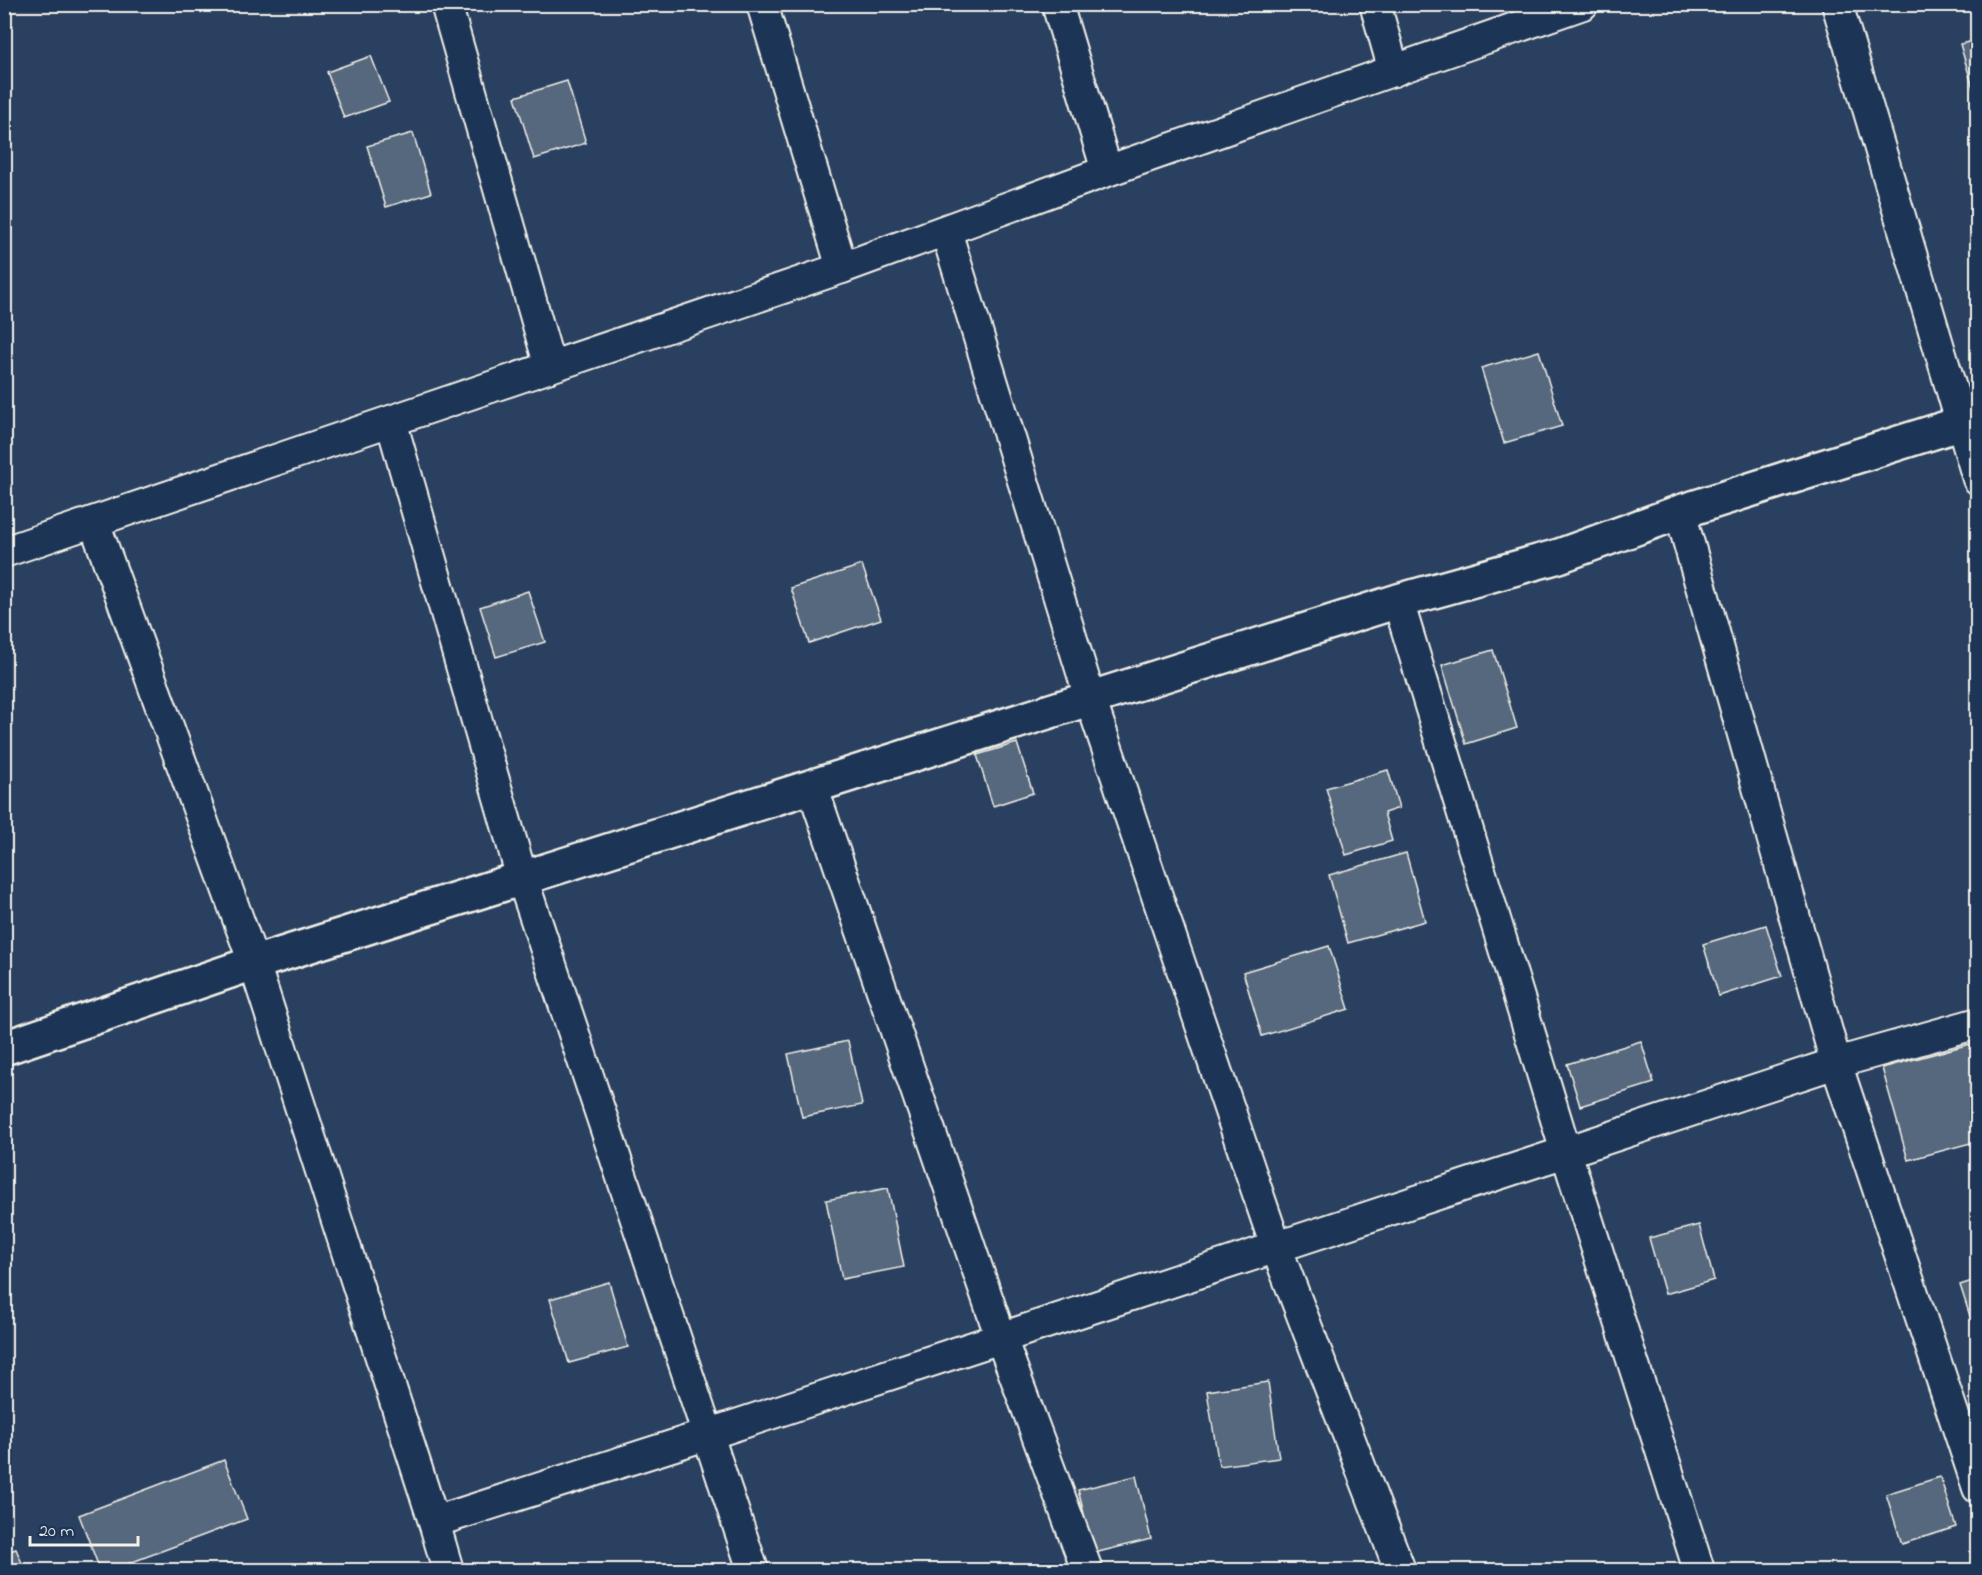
<svg xmlns="http://www.w3.org/2000/svg" width="1982" height="1575" font-family="'Indie Flower',sans-serif">
	<style>
		.building { fill: #56677d; stroke: #f4f1e8; stroke-width: 1.5 }
		.lines { fill: none; stroke-linecap: round; stroke-linejoin: round }
		.minor-casing { stroke: #f4f1e8; stroke-width: 34 }
		.tertiary-casing { stroke: #f4f1e8; stroke-width: 38 }
		.minor { stroke: #1d3557; stroke-width: 30 }
		.tertiary { stroke: #1d3557; stroke-width: 33 }
	</style>
	<rect width="100%" height="100%" fill="#2a4060"/>
	<filter id="ink" filterUnits="userSpaceOnUse"><feTurbulence type="fractalNoise" baseFrequency=".0167" numOctaves="2"/><feDisplacementMap in="SourceGraphic" scale="12" xChannelSelector="R" yChannelSelector="G"/><feConvolveMatrix kernelMatrix="1 2 1 2 8 2 1 2 1" color-interpolation-filters="sRGB"/></filter>
	<g filter="url(#ink)">
		<!-- building -->
		<g class="building">
			<path d="M 1978,40 L 1978,105 L 1960,44 Z"/>
			<path d="M 371,56 L 389,102 L 344,118 L 327,72 Z"/>
			<path d="M 567,81 L 586,143 L 534,159 L 515,97 Z"/>
			<path d="M 413,133 L 431,193 L 386,207 L 367,146 Z"/>
			<path d="M 1539,351 L 1562,426 L 1504,443 L 1481,368 Z"/>
			<path d="M 862,565 L 881,619 L 809,643 L 791,588 Z"/>
			<path d="M 528,591 L 545,642 L 496,657 L 480,607 Z"/>
			<path d="M 1493,650 L 1517,728 L 1466,744 L 1442,665 Z"/>
			<path d="M 1017,743 L 1033,793 L 993,806 L 977,755 Z"/>
			<path d="M 1388,770 L 1399,808 L 1384,813 L 1392,841 L 1346,855 L 1326,788 Z"/>
			<path d="M 1406,853 L 1425,921 L 1348,943 L 1329,875 Z"/>
			<path d="M 1766,925 L 1782,976 L 1719,996 L 1703,944 Z"/>
			<path d="M 1329,946 L 1349,1009 L 1262,1036 L 1243,972 Z"/>
			<path d="M 848,1041 L 862,1105 L 802,1117 L 788,1054 Z"/>
			<path d="M 1641,1041 L 1654,1083 L 1580,1106 L 1567,1064 Z"/>
			<path d="M 1970,1044 L 1978,1072 L 1978,1141 L 1908,1160 L 1882,1068 Z"/>
			<path d="M 888,1188 L 904,1267 L 842,1279 L 826,1200 Z"/>
			<path d="M 1699,1225 L 1714,1280 L 1665,1294 L 1649,1238 Z"/>
			<path d="M 1978,1279 L 1978,1341 L 1960,1285 Z"/>
			<path d="M 609,1282 L 628,1347 L 569,1363 L 550,1299 Z"/>
			<path d="M 1268,1382 L 1279,1458 L 1219,1466 L 1207,1391 Z"/>
			<path d="M 224,1460 L 247,1519 L 111,1570 L 100,1570 L 79,1515 Z"/>
			<path d="M 1136,1476 L 1151,1539 L 1094,1553 L 1078,1490 Z"/>
			<path d="M 1940,1477 L 1956,1527 L 1902,1544 L 1886,1494 Z"/>
			<path d="M 16,1549 L 25,1570 L 4,1570 L 4,1553 Z"/>
		</g>
		<g class="lines">
			<!-- minor casing -->
			<g class="minor-casing">
				<g id="minor">
					<path d="M 446,4 L 550,367"/>
					<path d="M 762,4 L 842,268"/>
					<path d="M 1057,4 L 1107,171"/>
					<path d="M 1375,4 L 1394,71"/>
					<path d="M 1837,4 L 1978,479"/>
					<path d="M 946,231 L 1090,698 L 1276,1247 L 1400,1570"/>
					<path d="M 391,421 L 522,878 L 753,1570"/>
					<path d="M 1680,512 L 1836,1063 L 1978,1488"/>
					<path d="M 94,522 L 254,963 L 434,1522 L 448,1570"/>
					<path d="M 4,552 L 842,268 L 1107,171 L 1583,4"/>
					<path d="M 1398,601 L 1566,1152 L 1699,1570"/>
					<path d="M 812,786 L 1001,1338 L 1087,1570"/>
					<path d="M 434,1522 L 706,1435 L 1836,1063 L 1978,1023"/>
				</g>
			</g>
			<!-- tertiary casing -->
			<g class="tertiary-casing">
				<path id="tertiary" d="M 4,1048 L 254,963 L 1398,601 L 1559,556 L 1680,512 L 1978,418"/>
			</g>
			<!-- minor -->
			<use href="#minor" class="minor"/>
			<!-- tertiary -->
			<use href="#tertiary" class="tertiary"/>
		</g>
	</g>
	<!-- margin -->
	<rect width="1982" height="1575" fill="none" stroke="#1d3557" stroke-width="24"/>
	<rect x="12" y="12" width="1958" height="1551" fill="none" stroke="#f4f1e8" stroke-width="2" filter="url(#ink)"/>
	<!-- scale -->
	<path d="M30 1536v9h108v-9" fill="none" stroke="#f4f1e8" stroke-width="3"/>
	<text x="39" y="1536" font-size="18" fill="#f4f1e8" stroke="#1d3557" stroke-width="4.5" paint-order="stroke">20 m</text>
</svg>
